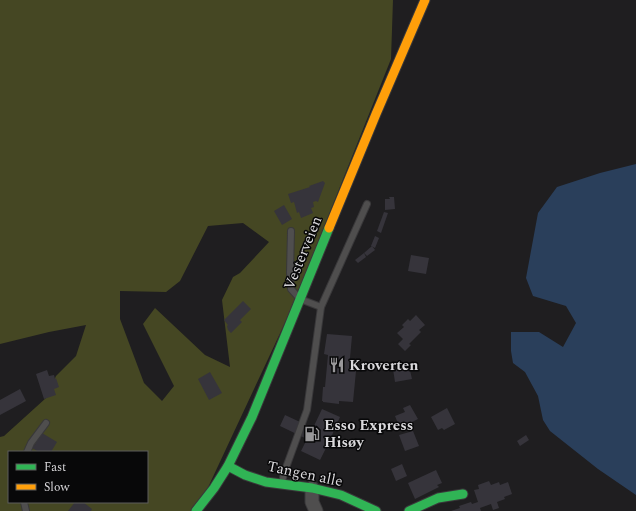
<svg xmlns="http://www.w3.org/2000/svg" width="636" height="511" font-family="Spectral,serif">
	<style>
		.forest { fill: #454723; fill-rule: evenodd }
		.water { fill: #2a3f5b }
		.building { fill: #36343b }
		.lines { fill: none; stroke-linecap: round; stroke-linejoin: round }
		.lane-casing { stroke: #39383a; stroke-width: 8 }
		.street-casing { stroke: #39383a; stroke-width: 15 }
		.fast-casing { stroke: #39383a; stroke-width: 11 }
		.slow-casing { stroke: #39383a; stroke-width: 11 }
		.lane { stroke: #4f4e4e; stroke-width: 6 }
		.street { stroke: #4f4e4e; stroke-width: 13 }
		.fast { stroke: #30b455; stroke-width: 9 }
		.slow { stroke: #ff9f0a; stroke-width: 9 }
		.labels { text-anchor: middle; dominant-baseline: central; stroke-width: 3; stroke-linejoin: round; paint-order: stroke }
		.street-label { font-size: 15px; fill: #dad9dc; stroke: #080809 }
		.poi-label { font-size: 15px; font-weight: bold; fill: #dad9dc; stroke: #080809; text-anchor: start }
	</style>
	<rect width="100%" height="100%" fill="#1f1e20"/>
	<!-- forest -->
	<path class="forest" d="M 0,0 L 393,0 L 391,59 L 290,312 L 197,511 L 0,511 L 0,437 L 4,436 L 46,398 L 56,376 L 76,356 L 86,325 L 49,332 L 0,344 ZM 243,223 L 269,242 L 240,273 L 233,277 L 222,300 L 230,367 L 205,355 L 155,308 L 143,324 L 174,386 L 162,401 L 144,383 L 120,319 L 120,291 L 166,292 L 180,281 L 208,226 ZM 9,452 L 147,452 L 147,502 L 9,502 Z"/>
	<!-- water -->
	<path class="water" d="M 636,164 L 636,495 L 598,469 L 550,431 L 543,420 L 538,396 L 525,372 L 513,363 L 511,351 L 511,332 L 539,332 L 563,347 L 576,323 L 566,306 L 533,296 L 526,278 L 538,213 L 557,187 L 600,173 Z"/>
	<!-- building -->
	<g class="building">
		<path d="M 323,181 L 325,183 L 318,202 L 316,201 L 313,202 L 314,207 L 311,208 L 313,213 L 301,218 L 299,212 L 297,213 L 294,202 L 291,203 L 288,194 L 310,187 L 309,186 Z"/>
		<path d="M 389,197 L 394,197 L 395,209 L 385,210 L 385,199 L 390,199 Z"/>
		<path d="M 284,205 L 292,219 L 282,225 L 274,211 Z"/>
		<path d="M 384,212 L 388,213 L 381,233 L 377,231 Z"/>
		<path d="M 375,236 L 379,238 L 375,248 L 371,246 Z"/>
		<path d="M 372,246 L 375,250 L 367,256 L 364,253 Z"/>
		<path d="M 364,253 L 366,257 L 358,263 L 355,260 Z"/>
		<path d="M 411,255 L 429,258 L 426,274 L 408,271 Z"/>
		<path d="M 243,301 L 251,309 L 240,320 L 242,322 L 231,333 L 228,330 L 227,326 L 228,325 L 224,320 Z"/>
		<path d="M 416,315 L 425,325 L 419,330 L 421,332 L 409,344 L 411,345 L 405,351 L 398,344 L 403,339 L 397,333 L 404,327 L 402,325 L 408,319 L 410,321 Z"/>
		<path d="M 327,334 L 352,336 L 349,369 L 350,369 L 350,370 L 356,371 L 353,402 L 339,401 L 339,404 L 323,402 L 323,401 L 322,401 L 323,387 L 325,387 L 328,355 L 324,354 Z"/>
		<path d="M 409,366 L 412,379 L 395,382 L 393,369 Z"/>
		<path d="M 47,370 L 49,376 L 54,375 L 55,379 L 56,378 L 59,387 L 54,389 L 56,395 L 44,399 L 36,374 Z"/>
		<path d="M 210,372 L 222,393 L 209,400 L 198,379 Z"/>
		<path d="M 20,389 L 26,401 L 0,415 L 0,400 Z"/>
		<path d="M 410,405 L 418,419 L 406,425 L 405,423 L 399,426 L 395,416 L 405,412 L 403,408 Z"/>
		<path d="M 447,408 L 455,424 L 444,430 L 442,428 L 438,430 L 431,417 Z"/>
		<path d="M 322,409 L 340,417 L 329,442 L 332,444 L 329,449 L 326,448 L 320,460 L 301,451 L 307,439 L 280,426 L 285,415 L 313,428 Z"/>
		<path d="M 413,431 L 419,446 L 405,451 L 399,435 Z"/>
		<path d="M 42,433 L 57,442 L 51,452 L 39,452 L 32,448 L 36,443 L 35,442 L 37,438 L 38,439 Z"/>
		<path d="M 526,435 L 529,440 L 520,446 L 517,441 Z"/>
		<path d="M 402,464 L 407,476 L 396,481 L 391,469 Z"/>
		<path d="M 436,470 L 442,483 L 437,485 L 439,487 L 415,499 L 408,483 Z"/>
		<path d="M 489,481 L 491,485 L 499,482 L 500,485 L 508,482 L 512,494 L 504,497 L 505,499 L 497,502 L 499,508 L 493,510 L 491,504 L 480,508 L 481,511 L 451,511 L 460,508 L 459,506 L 471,502 L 472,504 L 478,502 L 474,490 L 479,489 L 478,485 Z"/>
		<path d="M 75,502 L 83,502 L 92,509 L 91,511 L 68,511 Z"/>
	</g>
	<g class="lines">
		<!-- lane casing -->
		<g class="lane-casing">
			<g id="lane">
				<path d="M 291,231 L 290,272 L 291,289 L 300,299 L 321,307"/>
				<path d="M 27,452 L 31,443 L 46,423"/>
				<path d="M 282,483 L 284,473 L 307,410 L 321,307 L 367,204"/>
				<path d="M 24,502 L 26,511"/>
			</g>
		</g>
		<!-- street casing -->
		<g class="street-casing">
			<path id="street" d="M 312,488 L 312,502 L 316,511"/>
		</g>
		<!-- fast casing -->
		<g class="fast-casing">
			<g id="fast">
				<path d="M 228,466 L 245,475 L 266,482 L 312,488 L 341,495 L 376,511"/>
				<path d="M 196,511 L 214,488 L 228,466 L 252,417 L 329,228"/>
				<path d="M 409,511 L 438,498 L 463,494"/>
			</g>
		</g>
		<!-- slow casing -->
		<g class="slow-casing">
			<path id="slow" d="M 329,228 L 376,114 L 425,0"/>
		</g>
		<!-- lane -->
		<use href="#lane" class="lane"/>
		<!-- street -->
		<use href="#street" class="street"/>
		<!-- fast -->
		<use href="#fast" class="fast"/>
		<!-- slow -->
		<use href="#slow" class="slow"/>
	</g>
	<!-- icons -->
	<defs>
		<g id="restaurant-bare" transform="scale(1.2)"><path d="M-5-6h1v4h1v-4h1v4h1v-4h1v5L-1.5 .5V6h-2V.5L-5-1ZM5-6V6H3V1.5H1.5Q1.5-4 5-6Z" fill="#99989a" stroke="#080809" stroke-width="2.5" paint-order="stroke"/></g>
		<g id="fuel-bare" transform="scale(1.2)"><path d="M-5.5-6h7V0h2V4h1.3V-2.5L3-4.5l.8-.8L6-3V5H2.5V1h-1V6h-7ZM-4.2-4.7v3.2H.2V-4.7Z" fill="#99989a" stroke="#080809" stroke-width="2.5" paint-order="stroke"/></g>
	</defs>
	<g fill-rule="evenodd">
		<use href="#restaurant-bare" x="337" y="365"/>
		<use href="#fuel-bare" x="312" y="434"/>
	</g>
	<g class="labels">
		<!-- street labels -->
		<g class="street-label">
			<text transform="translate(303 253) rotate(-68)">Vesterveien</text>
			<text transform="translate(305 474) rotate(12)">Tangen alle</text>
		</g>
		<!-- poi labels -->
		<g class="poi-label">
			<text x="349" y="365">Kroverten</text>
			<text x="324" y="425">Esso Express<tspan x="324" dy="17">Hisøy</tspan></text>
		</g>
	</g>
	<!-- legend -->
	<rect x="8" y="451" width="140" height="52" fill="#080809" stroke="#5c5c5d"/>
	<rect x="16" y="464" width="20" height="6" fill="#30b455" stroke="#5c5c5d"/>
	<text x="44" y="471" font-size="12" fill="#dad9dc">Fast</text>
	<rect x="16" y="484" width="20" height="6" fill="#ff9f0a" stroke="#5c5c5d"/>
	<text x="44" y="491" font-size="12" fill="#dad9dc">Slow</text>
</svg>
